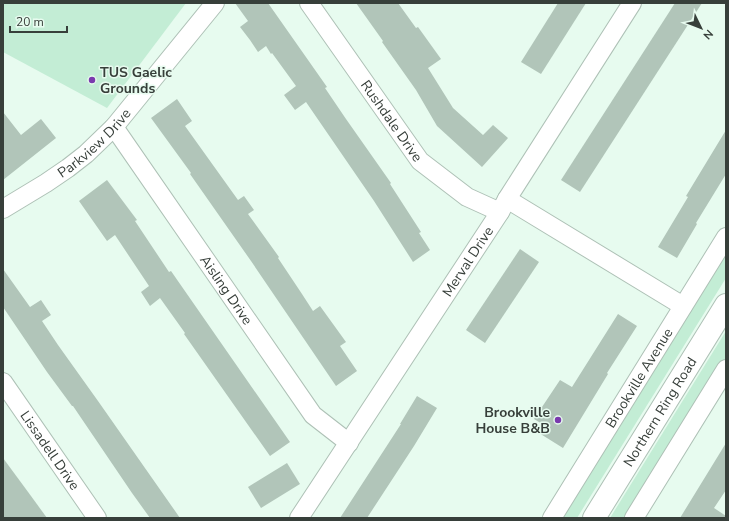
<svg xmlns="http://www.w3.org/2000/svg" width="729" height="521" font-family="'Nunito Sans',sans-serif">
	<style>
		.green { fill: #c3edd5 }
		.building { fill: #b1c5b9 }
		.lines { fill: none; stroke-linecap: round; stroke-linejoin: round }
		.street-casing { stroke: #aec1b6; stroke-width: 20 }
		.secondary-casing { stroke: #aec1b6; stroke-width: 24 }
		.street { stroke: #fff; stroke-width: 18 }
		.secondary { stroke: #fff; stroke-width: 22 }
		.poi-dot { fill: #7a3aae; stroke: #e7fbef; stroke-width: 1.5 }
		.labels { text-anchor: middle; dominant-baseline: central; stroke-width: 3; stroke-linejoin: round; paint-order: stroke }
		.poi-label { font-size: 14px; font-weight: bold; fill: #373f3a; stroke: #e7fbef; text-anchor: start }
		.street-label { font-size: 14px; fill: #373f3a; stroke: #e7fbef }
	</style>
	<rect width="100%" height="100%" fill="#e7fbef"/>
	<!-- green -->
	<g class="green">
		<path d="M 3,3 L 186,3 L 107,108 L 3,52 Z"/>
		<path d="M 726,255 L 726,278 L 577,518 L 562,518 Z"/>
		<path d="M 726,331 L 726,361 L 626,518 L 610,518 Z"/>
	</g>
	<!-- building -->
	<g class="building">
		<path d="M 235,3 L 268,3 L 327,87 L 325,88 L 346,119 L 391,183 L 390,184 L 421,232 L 419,233 L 430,250 L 413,262 L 374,201 L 306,102 L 295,110 L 284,95 L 296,86 L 272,53 L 271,54 L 266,46 L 258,52 L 250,40 L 240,27 L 248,21 Z"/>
		<path d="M 356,3 L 398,3 L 416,28 L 418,27 L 441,59 L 428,68 L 453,108 L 483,135 L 493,125 L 508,138 L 482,167 L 437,126 L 416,90 L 382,42 L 383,41 Z"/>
		<path d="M 558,3 L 586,3 L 541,74 L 521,62 Z"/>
		<path d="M 675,3 L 702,3 L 580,192 L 561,180 Z"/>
		<path d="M 177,99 L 192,121 L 185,126 L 238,200 L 244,196 L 254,210 L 248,214 L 279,257 L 278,258 L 302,294 L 313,311 L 320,306 L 346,342 L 340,346 L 357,371 L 336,386 L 251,261 L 190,174 L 191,173 L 151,118 Z"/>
		<path d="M 3,112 L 21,135 L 41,119 L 56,138 L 3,180 Z"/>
		<path d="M 726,130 L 726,174 L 696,223 L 697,224 L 677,258 L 658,247 L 688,197 L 686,196 Z"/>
		<path d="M 107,180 L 137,220 L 135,221 L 169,272 L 171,271 L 290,442 L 270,456 L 184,334 L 185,333 L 160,298 L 150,306 L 141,292 L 149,286 L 115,235 L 107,241 L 79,201 Z"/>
		<path d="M 520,249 L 539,262 L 485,343 L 466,330 Z"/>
		<path d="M 3,269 L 30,307 L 41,300 L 51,315 L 42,321 L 58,345 L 98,401 L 180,518 L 150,518 L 132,493 L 73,406 L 72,406 L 47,372 L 3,307 Z"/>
		<path d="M 618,314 L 637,326 L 607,373 L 608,374 L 563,448 L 539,433 L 544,425 L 534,419 L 560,380 L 572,387 Z"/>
		<path d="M 417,396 L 437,408 L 414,446 L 367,518 L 340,518 L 401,424 L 400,424 Z"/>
		<path d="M 726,443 L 726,490 L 714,508 L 726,516 L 726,518 L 680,518 Z"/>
		<path d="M 3,458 L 31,496 L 47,518 L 3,518 Z"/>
		<path d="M 287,463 L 300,484 L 261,508 L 248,487 Z"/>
	</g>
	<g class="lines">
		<!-- street casing -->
		<g class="street-casing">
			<g id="street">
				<path id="s1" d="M 309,3 L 420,161 L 467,197 L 500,212"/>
				<path id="s2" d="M 114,127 L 313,415 L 349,443"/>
				<path d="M 507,199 L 683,306"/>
				<path id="s3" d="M 3,209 L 46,183 L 68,168 L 86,154 L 114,127 L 215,3"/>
				<path id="s4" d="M 3,382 L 97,518"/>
				<path id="s5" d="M 299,518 L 500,212 L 507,199 L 632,3"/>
				<path id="s6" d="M 552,518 L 726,237"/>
				<path d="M 634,518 L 726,369"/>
			</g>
		</g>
		<!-- secondary casing -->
		<g class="secondary-casing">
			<g id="secondary">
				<path id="s7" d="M 594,518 L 726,305"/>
			</g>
		</g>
		<!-- street -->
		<use href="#street" class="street"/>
		<!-- secondary -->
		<use href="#secondary" class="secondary"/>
	</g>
	<!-- markers -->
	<g class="poi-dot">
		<circle cx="92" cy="80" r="4"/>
		<circle cx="558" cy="420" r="4"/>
	</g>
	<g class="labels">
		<!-- poi labels -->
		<g class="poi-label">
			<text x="100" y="72">TUS Gaelic<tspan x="100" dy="16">Grounds</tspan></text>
			<text x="550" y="412" text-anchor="end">Brookville<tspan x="550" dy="16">House B&amp;B</tspan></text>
		</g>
		<!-- street labels -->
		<g class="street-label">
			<text stroke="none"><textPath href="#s1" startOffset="144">Rushdale Drive</textPath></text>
			<text stroke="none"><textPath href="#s3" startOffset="113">Parkview Drive</textPath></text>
			<text stroke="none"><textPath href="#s5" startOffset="307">Merval Drive</textPath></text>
			<text stroke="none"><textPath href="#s2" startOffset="198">Aisling Drive</textPath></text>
			<text stroke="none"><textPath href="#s6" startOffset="165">Brookville Avenue</textPath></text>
			<text stroke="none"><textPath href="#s7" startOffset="125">Northern Ring Road</textPath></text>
			<text stroke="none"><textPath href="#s4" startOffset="83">Lissadell Drive</textPath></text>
		</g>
	</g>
	<!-- border -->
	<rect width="729" height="521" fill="none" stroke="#373f3a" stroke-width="8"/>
	<!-- north arrow -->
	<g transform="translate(701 28) rotate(133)" stroke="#e7fbef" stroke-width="3" paint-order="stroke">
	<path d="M0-3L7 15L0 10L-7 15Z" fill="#373f3a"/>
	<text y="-6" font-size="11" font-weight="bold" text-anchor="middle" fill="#373f3a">N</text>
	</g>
	<!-- scale -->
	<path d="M10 26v6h57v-6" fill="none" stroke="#373f3a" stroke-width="2"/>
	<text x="16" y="26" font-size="12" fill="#373f3a" stroke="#e7fbef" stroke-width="3" paint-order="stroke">20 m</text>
</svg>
